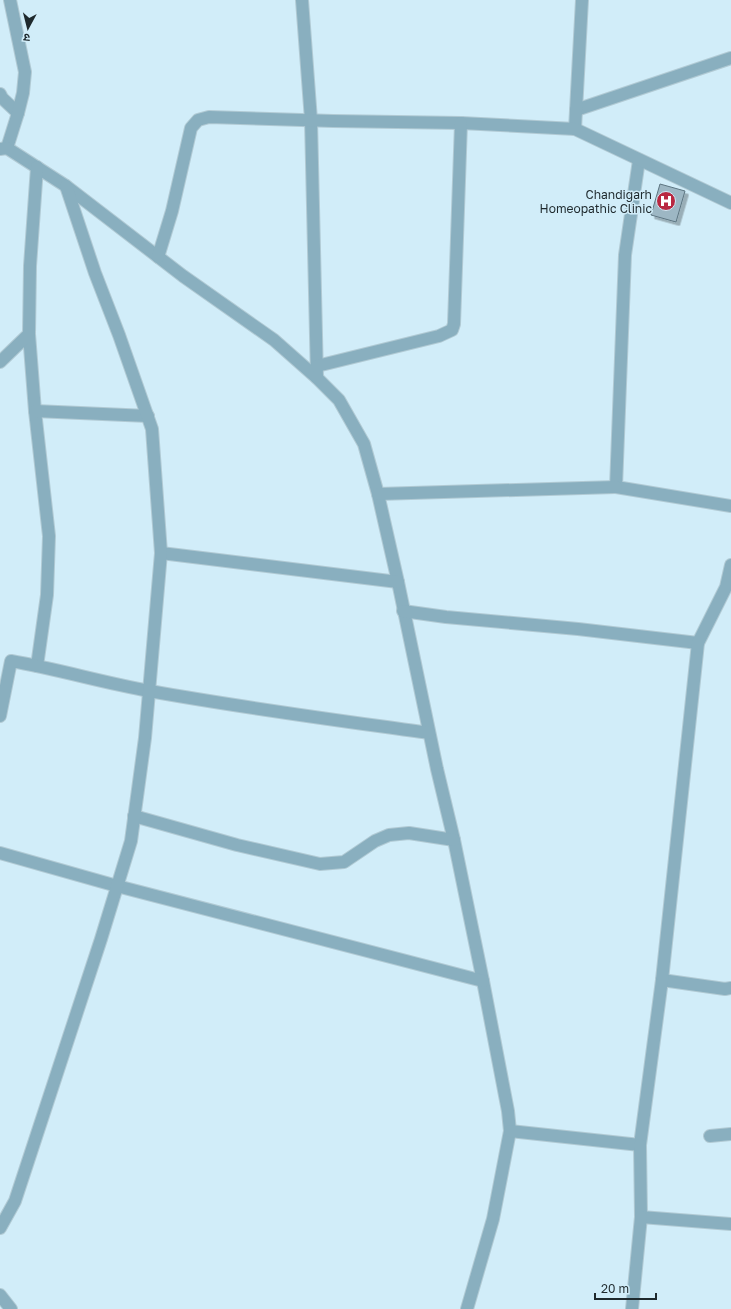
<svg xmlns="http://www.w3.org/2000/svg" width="731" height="1309" font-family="'Golos Text','Noto Sans Devanagari',sans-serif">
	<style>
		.building { fill: #9db7c4; stroke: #5d7581; filter: url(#shadow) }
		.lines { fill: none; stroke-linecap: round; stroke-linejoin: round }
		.street-casing { stroke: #b1cad4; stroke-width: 14 }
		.street { stroke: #89afbf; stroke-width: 12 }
		.labels { text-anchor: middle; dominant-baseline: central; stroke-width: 3; stroke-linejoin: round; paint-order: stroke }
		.poi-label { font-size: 12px; fill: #1e292d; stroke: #d1edf9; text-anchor: end }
	</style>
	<defs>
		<filter id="shadow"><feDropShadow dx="3.5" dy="3.5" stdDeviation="0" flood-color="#0004"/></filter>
	</defs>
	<rect width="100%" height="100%" fill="#d1edf9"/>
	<!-- building -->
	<path class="building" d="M 660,184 L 685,191 L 676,222 L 651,215 Z"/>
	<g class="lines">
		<!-- street casing -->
		<g class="street-casing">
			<g id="street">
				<path d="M 302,0 L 311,120 L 317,378"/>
				<path d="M 0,94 L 2,98 L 18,113"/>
				<path d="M 576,110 L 731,58"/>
				<path d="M 575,129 L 582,0"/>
				<path d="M 7,148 L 18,113 L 23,93 L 25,72 L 10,0"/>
				<path d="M 0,149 L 7,148 L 66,186 L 183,276 L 274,340 L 317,378 L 339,400 L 364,444 L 378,494 L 398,582 L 437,769 L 454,840 L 483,981 L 508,1111 L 510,1131 L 493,1219 L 467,1309"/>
				<path d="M 639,160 L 625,255 L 616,487 L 731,506"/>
				<path d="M 158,257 L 172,211 L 191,128 L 198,120 L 209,117 L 333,121 L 461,123 L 575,129 L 731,203"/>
				<path d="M 29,334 L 35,411 L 49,536 L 47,595 L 37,666"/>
				<path d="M 0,362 L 29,334 L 30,266 L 37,167"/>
				<path d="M 317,366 L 439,336 L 452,330 L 454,324 L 461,123"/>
				<path d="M 35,411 L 148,416"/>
				<path d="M 378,494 L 616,487"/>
				<path d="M 161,553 L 398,582"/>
				<path d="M 403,611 L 446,617 L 578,629 L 698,643"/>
				<path d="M 0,716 L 11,661 C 58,669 104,683 150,691 C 243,708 336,720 429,733"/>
				<path d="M 134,816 L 237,845 L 320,864 L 344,862 L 375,841 L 389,835 L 409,833 L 454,840"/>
				<path d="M 0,853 L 117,886 L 483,981"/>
				<path d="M 662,980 L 725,989 L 731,988"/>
				<path d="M 510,1131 L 640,1145 L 662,980 L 698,643 L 726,587 L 731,565"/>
				<path d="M 710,1136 L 731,1134"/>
				<path d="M 640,1145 L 641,1217 L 731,1224"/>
				<path d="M 0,1228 L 15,1201 L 101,939 L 131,841 L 145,738 L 161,553 L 152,429 L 119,335 L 95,273 L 66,186"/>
				<path d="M 0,1295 L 11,1309"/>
				<path d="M 632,1309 L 641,1217"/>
			</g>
		</g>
		<!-- street -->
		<use href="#street" class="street"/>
	</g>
	<!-- icons -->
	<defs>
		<g id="hospital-disc" transform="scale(1)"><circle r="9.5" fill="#b92841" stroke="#d1edf9"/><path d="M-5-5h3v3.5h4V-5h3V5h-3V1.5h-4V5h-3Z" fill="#fff"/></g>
	</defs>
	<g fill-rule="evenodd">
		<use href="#hospital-disc" x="666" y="201"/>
	</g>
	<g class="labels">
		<!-- poi labels -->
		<g class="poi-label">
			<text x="652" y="194">Chandigarh<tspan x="652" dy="14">Homeopathic Clinic</tspan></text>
		</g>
	</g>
	<!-- north arrow -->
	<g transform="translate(28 28) rotate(187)" stroke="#d1edf9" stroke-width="3" paint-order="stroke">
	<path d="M0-3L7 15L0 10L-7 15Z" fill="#1e292d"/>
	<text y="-6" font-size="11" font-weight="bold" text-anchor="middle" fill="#1e292d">उ</text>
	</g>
	<!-- scale -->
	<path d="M595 1293v6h61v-6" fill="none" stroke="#1e292d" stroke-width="2"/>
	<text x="601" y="1293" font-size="12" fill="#1e292d" stroke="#d1edf9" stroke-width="3" paint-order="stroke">20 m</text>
</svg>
